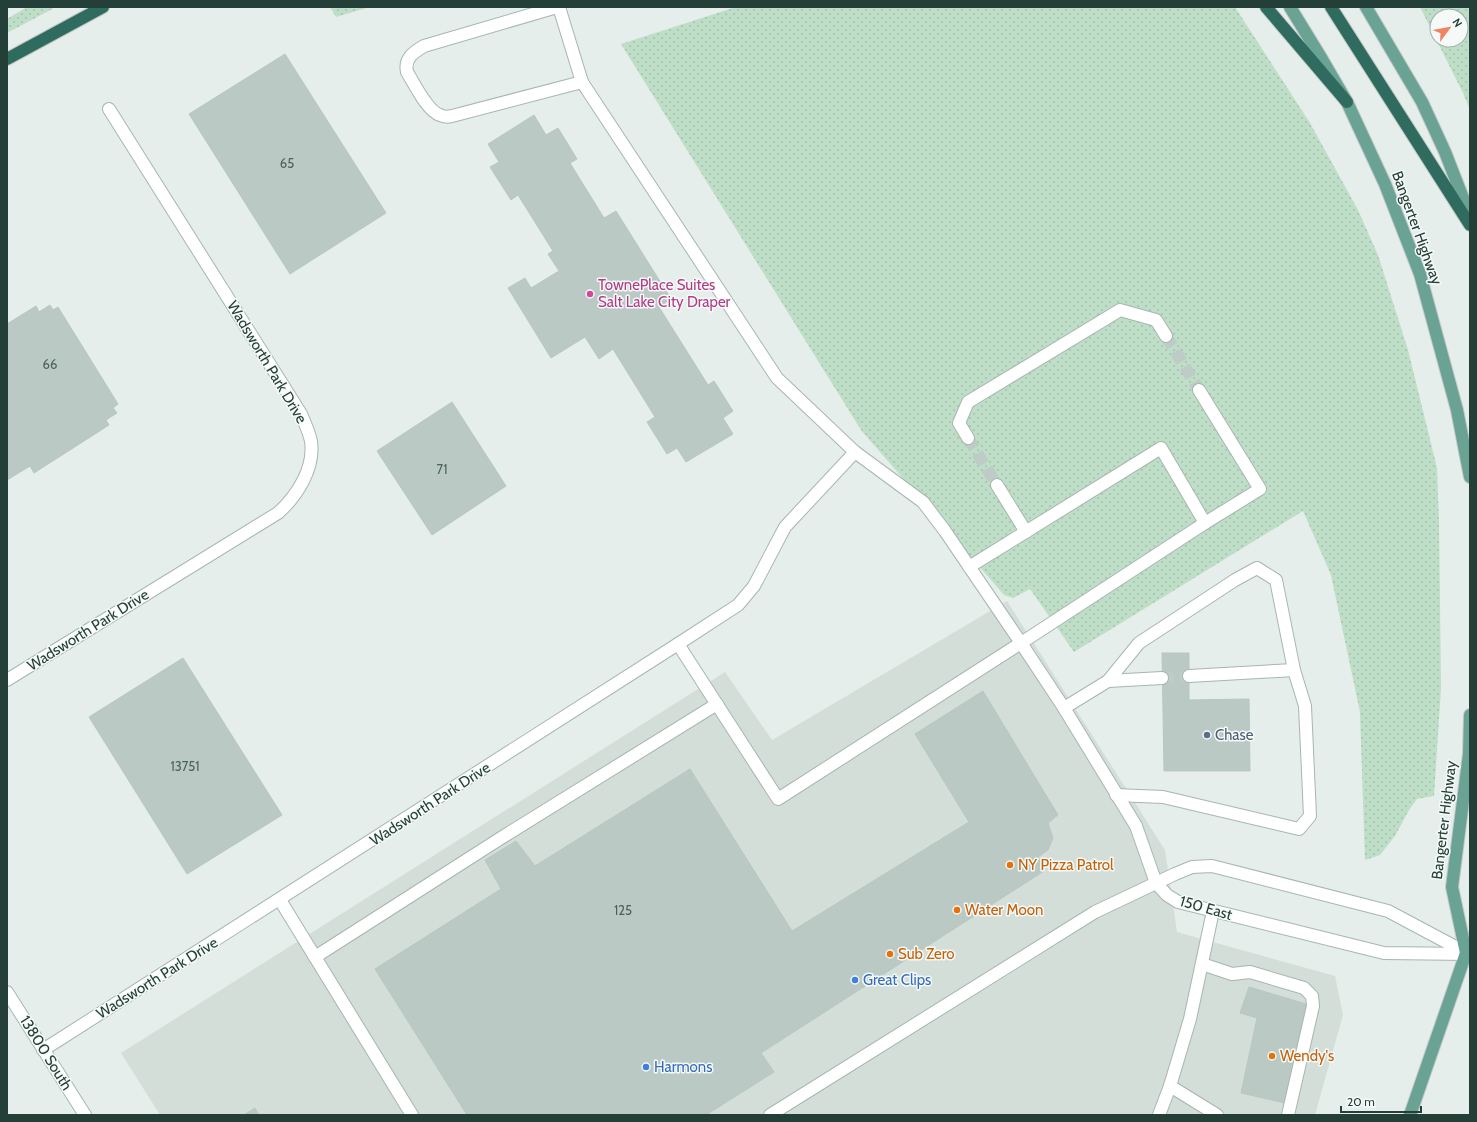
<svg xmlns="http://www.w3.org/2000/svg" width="1477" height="1122" font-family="Cabin,sans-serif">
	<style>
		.built { fill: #d3ded9 }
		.grass { fill: url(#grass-dots); fill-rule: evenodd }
		.building { fill: #bac9c3; stroke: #b7c7c1 }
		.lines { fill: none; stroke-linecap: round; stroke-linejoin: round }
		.minor-tunnel { stroke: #becbc6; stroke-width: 12; stroke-dasharray: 12 6; stroke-linecap: butt }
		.minor-casing { stroke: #a7b6b1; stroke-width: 14 }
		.major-casing { stroke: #c2c9c7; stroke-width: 14 }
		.highway-casing { stroke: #c2c9c7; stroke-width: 14 }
		.minor { stroke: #fff; stroke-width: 12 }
		.major { stroke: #6aa294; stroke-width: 12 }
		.highway { stroke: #306b5f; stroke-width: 12 }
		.hotel-dot { fill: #d1479c; stroke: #f5faf8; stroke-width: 1.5 }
		.service-dot { fill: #5c6f8a; stroke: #f5faf8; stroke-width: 1.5 }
		.food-dot { fill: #e8710a; stroke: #f5faf8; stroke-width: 1.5 }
		.shop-dot { fill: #3f7fe0; stroke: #f5faf8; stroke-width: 1.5 }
		.labels { text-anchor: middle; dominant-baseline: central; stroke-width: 3; stroke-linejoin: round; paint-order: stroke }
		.number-label { font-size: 13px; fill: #4a625b }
		.street-label { font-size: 15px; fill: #243f38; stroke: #f5faf8 }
		.hotel-label { font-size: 15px; fill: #b23c85; stroke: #f5faf8; text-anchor: start }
		.service-label { font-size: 15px; fill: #4e5e75; stroke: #f5faf8; text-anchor: start }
		.food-label { font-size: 15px; fill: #c56008; stroke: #f5faf8; text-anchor: start }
		.shop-label { font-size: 15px; fill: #366cbe; stroke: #f5faf8; text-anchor: start }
	</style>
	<defs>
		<pattern id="grass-dots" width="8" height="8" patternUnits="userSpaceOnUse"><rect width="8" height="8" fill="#bedec7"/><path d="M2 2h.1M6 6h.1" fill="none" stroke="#a3c0ac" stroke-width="1.8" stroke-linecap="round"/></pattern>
	</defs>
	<rect width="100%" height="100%" fill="#e5eeea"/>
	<!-- built -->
	<path class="built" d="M 1007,601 L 1165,850 L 1177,932 L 1335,976 L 1343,1015 L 1315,1115 L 160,1115 L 121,1053 L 725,672 L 772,740 Z"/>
	<!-- grass -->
	<g class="grass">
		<path d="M 27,7 L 56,7 L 7,33 L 7,19 Z"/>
		<path d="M 330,7 L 370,7 L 336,17 Z"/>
		<path d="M 736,7 L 1235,7 L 1310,123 L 1358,210 L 1378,255 L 1408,350 L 1437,468 L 1439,523 L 1441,688 L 1434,796 L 1417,799 L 1409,810 L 1395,836 L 1380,855 L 1365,860 L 1360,712 L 1331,575 L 1303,511 L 1074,652 L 1030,589 L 1013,598 L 1004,595 L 861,430 L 621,44 Z"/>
		<path d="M 1420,7 L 1470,7 L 1470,110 L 1463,93 ZM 1437,16 L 1461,16 L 1461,40 L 1437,40 Z"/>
	</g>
	<!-- building -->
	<g class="building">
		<path d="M 285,54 L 386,213 L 290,274 L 189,114 Z"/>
		<path d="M 534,115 L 546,135 L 558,128 L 577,159 L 570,163 L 604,218 L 616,211 L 671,299 L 659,307 L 708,385 L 714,381 L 733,411 L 723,418 L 733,434 L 686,462 L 677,448 L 667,454 L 647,422 L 655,417 L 613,349 L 599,359 L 585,337 L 551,358 L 508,288 L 525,278 L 531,288 L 559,271 L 548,254 L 553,251 L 518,195 L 511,200 L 490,167 L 499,162 L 488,144 Z"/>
		<path d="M 50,305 L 53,310 L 58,307 L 118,404 L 113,408 L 117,413 L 106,420 L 109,425 L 34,473 L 30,466 L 7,480 L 7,324 L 36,306 L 39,312 Z"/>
		<path d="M 452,402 L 506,486 L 432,535 L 377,451 Z"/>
		<path d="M 1162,653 L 1189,653 L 1189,700 L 1249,699 L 1250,771 L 1164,771 Z"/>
		<path d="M 183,658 L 282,815 L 187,874 L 89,717 Z"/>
		<path d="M 983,691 L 1058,815 L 1048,823 L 1053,838 L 1048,850 L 1038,857 L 1044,871 L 761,1053 L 774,1072 L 706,1115 L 467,1115 L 375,969 L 501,889 L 485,860 L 516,841 L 535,866 L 690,769 L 792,931 L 969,822 L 915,734 Z"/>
		<path d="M 1249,987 L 1306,1004 L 1285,1103 L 1241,1093 L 1257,1018 L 1240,1013 Z"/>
		<path d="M 255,1108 L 259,1115 L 244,1115 Z"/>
	</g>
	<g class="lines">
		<!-- minor-tunnel -->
		<g class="minor-tunnel">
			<path d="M 1166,336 L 1199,390"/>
			<path d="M 968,438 L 997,485"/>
			<path d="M 1162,678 L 1189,676"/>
		</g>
		<!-- minor casing -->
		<g class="minor-casing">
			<g id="minor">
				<path d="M 559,7 L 582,82"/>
				<path d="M 1199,390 L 1260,489 L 1205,523"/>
				<path d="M 968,438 L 959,423 L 968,402 L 1120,310 L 1156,320 L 1166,336"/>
				<path d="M 855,452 L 923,502 L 945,531 L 1021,643 L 1205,523 L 1161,448 L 969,567"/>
				<path d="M 997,485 L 1026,532"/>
				<path d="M 678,644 L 778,799 L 1021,643 L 1064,708 L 1136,826 L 1156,883 L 1167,895 L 1178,902 L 1384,953 L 1470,954"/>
				<path d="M 1189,676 L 1294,670"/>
				<path d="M 7,680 L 278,513 C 297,496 315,468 311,441 C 309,432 305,423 301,414 L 109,109"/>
				<path d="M 1108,681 L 1162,678"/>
				<path d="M 1064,708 L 1108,681 L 1139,643 L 1235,580 L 1257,568 L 1276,580 L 1294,670 L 1305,706 L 1310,816 L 1299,829 L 1163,797 L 1116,795"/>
				<path d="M 280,900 L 412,1115"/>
				<path d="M 315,957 L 501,838 L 717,704"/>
				<path d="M 1202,964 L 1232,974 L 1250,972 L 1304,988 L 1312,996 L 1313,1006 L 1288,1115"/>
				<path d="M 7,992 L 85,1115"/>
				<path d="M 43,1050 L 678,644 L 738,605 L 754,586 L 785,527 L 855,452 L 777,378 L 582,82 L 452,116 C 448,117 444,117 440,115 C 427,111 414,83 407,72 C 404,58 414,52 424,46 L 557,7"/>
				<path d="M 1170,1086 L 1217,1115"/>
				<path d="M 770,1115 L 1095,912 L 1175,874 L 1192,867 L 1212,866 L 1388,911 L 1465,952"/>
				<path d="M 1159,1115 L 1170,1086 L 1190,1019 L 1213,911"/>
			</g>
		</g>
		<!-- major casing -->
		<g class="major-casing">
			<g id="major">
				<path d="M 1290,7 L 1320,56 L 1347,102 L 1385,184 L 1420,274 L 1457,410 L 1470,477"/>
				<path d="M 1366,7 L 1422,102 L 1445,152 L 1470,216"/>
				<path d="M 1466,953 L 1452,887 L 1469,754 L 1470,715"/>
				<path d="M 1410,1115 L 1466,953 L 1470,948"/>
			</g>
		</g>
		<!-- highway casing -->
		<g class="highway-casing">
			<g id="highway">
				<path d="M 1266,7 L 1347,102"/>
				<path d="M 1331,7 L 1470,225"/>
				<path d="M 7,59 L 103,7"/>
			</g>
		</g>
		<!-- minor -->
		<use href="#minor" class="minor"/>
		<!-- major -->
		<use href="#major" class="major"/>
		<!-- highway -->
		<use href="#highway" class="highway"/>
	</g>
	<!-- markers -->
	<circle class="hotel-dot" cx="590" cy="294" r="4"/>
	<circle class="service-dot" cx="1207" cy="735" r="4"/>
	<g class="food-dot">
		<circle cx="1010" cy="865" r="4"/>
		<circle cx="957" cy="910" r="4"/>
		<circle cx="890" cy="954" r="4"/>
		<circle cx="1272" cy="1056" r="4"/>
	</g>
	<g class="shop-dot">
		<circle cx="855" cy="980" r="4"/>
		<circle cx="646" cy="1067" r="4"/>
	</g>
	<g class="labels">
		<!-- number labels -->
		<g class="number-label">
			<text x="287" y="163">65</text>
			<text x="50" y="364">66</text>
			<text x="442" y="469">71</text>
			<text x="185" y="766">13751</text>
			<text x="623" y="910">125</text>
		</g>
		<!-- street labels -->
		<g class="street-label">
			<text transform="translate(1417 228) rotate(70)">Bangerter Highway</text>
			<text transform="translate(267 362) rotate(59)">Wadsworth Park Drive</text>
			<text transform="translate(88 630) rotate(-32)">Wadsworth Park Drive</text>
			<text transform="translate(430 804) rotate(-33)">Wadsworth Park Drive</text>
			<text transform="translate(1444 820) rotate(-83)">Bangerter Highway</text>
			<text transform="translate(1206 908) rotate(16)">150 East</text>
			<text transform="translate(157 978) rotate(-32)">Wadsworth Park Drive</text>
			<text transform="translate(46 1053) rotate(58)">13800 South</text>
		</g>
		<!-- hotel labels -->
		<g class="hotel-label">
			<text x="598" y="285">TownePlace Suites<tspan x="598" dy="17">Salt Lake City Draper</tspan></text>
		</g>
		<!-- service labels -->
		<g class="service-label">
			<text x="1215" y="735">Chase</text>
		</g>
		<!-- food labels -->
		<g class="food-label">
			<text x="1018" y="865">NY Pizza Patrol</text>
			<text x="965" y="910">Water Moon</text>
			<text x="898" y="954">Sub Zero</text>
			<text x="1280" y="1056">Wendy's</text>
		</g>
		<!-- shop labels -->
		<g class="shop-label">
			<text x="863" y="980">Great Clips</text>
			<text x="654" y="1067">Harmons</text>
		</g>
	</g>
	<!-- border -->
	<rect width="1477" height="1122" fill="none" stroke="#243f38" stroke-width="16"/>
	<!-- north arrow -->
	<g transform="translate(1449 28) rotate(58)"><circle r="19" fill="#f5faf8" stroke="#a1afab"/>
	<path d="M0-3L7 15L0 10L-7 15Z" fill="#f08361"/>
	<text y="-6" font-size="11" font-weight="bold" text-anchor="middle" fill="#243f38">N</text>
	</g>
	<!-- scale -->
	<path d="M1341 1106v6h80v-6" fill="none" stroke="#243f38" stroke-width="2"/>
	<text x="1347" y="1106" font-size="12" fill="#243f38" stroke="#f5faf8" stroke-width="3" paint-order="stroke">20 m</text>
</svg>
